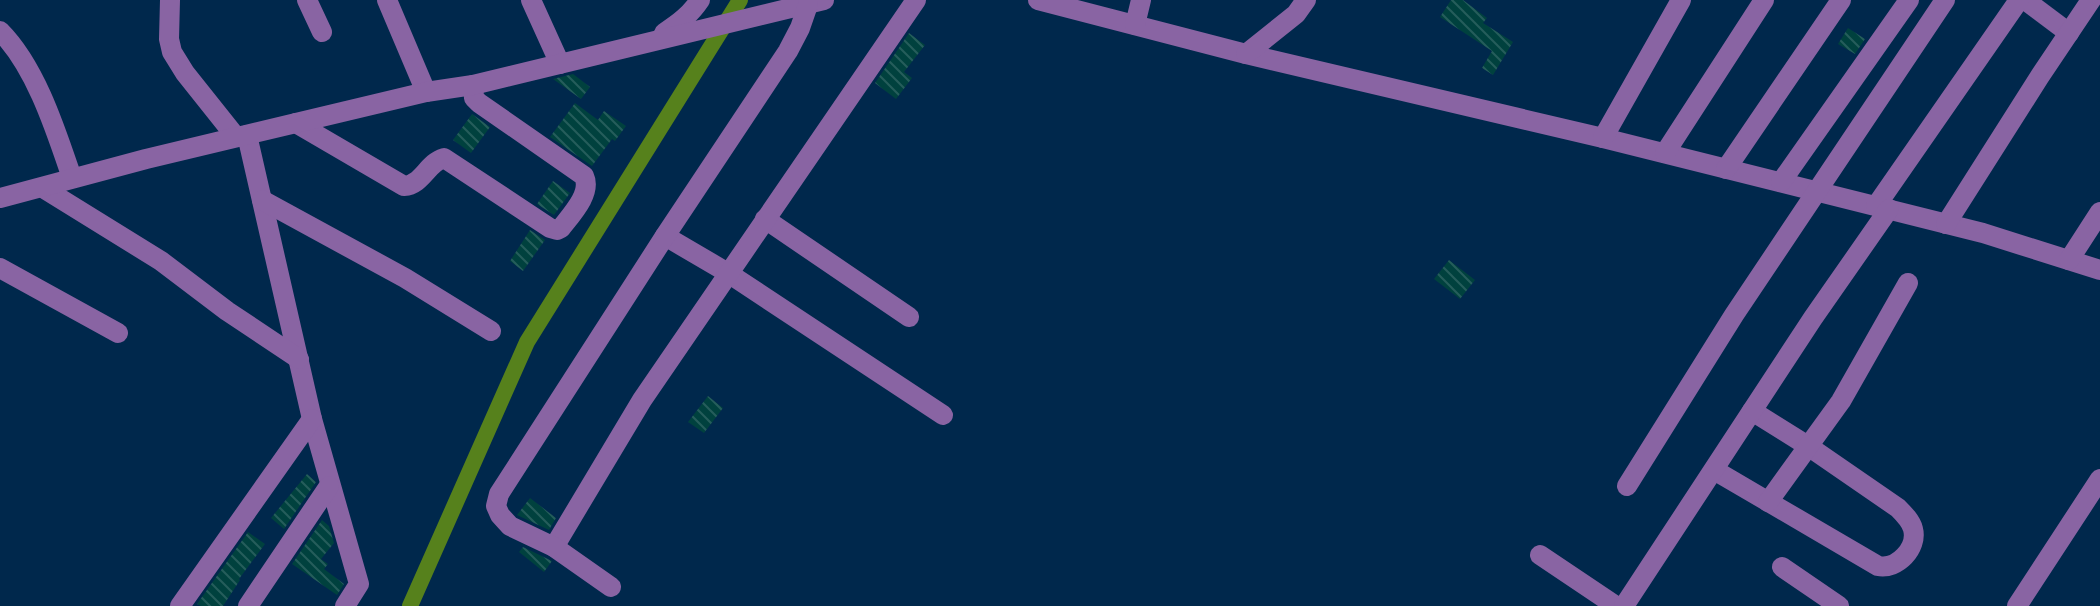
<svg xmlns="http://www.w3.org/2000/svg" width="2100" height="606" font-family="Jost,sans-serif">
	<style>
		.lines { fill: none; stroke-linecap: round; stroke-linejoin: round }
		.canal { stroke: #56811c; stroke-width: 16 }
		.building { fill: url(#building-back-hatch) }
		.minor { stroke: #8964a3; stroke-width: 20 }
	</style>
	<defs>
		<pattern id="building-back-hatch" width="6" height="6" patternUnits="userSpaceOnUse" patternTransform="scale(2)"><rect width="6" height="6" fill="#00413e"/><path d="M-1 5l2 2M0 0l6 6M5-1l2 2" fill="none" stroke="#255d5b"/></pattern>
	</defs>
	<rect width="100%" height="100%" fill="#00284c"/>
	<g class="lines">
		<!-- canal -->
		<path class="canal" d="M 410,606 L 527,342 L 740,0"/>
	</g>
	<!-- building -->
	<g class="building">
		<path d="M 1451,0 L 1463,0 L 1487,18 L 1483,23 L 1513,42 L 1493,75 L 1482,68 L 1492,51 L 1440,17 Z"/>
		<path d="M 1848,28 L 1865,39 L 1855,54 L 1838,44 Z"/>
		<path d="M 909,33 L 925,45 L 904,72 L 912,78 L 896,99 L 875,83 Z"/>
		<path d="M 573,74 L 590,87 L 581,99 L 553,79 Z"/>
		<path d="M 575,103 L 598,120 L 604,111 L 626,126 L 615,141 L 612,139 L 592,166 L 550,137 Z"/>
		<path d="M 472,114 L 490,127 L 471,153 L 453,140 Z"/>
		<path d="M 553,181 L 570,193 L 554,215 L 537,204 Z"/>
		<path d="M 530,230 L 545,240 L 523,271 L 510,261 Z"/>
		<path d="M 1449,260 L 1475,280 L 1460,299 L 1434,279 Z"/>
		<path d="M 708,396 L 723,408 L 704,433 L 688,422 Z"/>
		<path d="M 307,474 L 316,482 L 284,529 L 271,518 Z"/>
		<path d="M 530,498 L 556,518 L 549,530 L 517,515 Z"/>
		<path d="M 322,520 L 329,526 L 334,543 L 321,559 L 328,564 L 324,569 L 344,584 L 337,595 L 292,564 Z"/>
		<path d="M 248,532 L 265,544 L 239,579 L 240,580 L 223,606 L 201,606 L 197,604 Z"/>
		<path d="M 523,547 L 552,561 L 544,572 L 519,552 Z"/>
	</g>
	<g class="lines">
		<!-- minor -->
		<g class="minor">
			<path d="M 170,0 L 169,39 L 172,52 L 185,73 L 236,137"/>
			<path d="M 307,0 L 322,32"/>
			<path d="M 387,0 L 426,92"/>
			<path d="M 531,0 L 560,64"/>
			<path d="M 1038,0 L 1246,54 L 1603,138 L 1983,233 L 2100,270"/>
			<path d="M 2025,0 L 2069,33"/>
			<path d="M 1135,25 L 1141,0"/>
			<path d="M 0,31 C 36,67 56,131 72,178"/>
			<path d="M 664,33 C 679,23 690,15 700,0"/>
			<path d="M 1246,54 L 1296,14 L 1306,0"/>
			<path d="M 296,123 L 404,186 C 422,185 427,163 444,158 L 550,228 L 557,230 L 561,228 C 572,214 592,193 584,176 L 479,103 L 474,98 L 473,85"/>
			<path d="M 247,135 L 312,419 L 359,584 L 345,606"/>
			<path d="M 1603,138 L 1681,0"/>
			<path d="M 1665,153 L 1764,0"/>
			<path d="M 1726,169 L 1841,0"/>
			<path d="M 1781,182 L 1909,0"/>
			<path d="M 43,188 L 161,261 L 227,311 L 299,359"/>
			<path d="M 0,198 L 146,159 L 296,123 L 426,92 L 473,85 L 824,0"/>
			<path d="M 262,200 L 405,278 L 491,331"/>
			<path d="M 1876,206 L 2019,0"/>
			<path d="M 765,219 L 909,317"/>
			<path d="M 1946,224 L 2040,76 L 2091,0"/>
			<path d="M 665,236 L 728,273 L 943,415"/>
			<path d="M 2069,260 L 2100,212"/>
			<path d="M 0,268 L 118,333"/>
			<path d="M 1714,470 L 1878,566 C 1897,570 1918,548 1913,529 C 1911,521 1904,514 1898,508 L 1808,446 L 1752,411"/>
			<path d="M 1627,486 L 1734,315 L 1945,0"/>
			<path d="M 1768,502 L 1841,401 L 1908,283"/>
			<path d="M 554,547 L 642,400 L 916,0"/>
			<path d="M 1540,555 L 1616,606"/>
			<path d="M 1782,567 L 1839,606"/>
			<path d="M 611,587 L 554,547 L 510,526 L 500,515 L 496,506 L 499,494 L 665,236 L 788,51 L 800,28 L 808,5"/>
			<path d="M 180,606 L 312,419"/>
			<path d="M 248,606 L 329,486"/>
			<path d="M 1624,606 L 1813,318 L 1889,209"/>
			<path d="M 2017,606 L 2100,479"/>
		</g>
	</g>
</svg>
